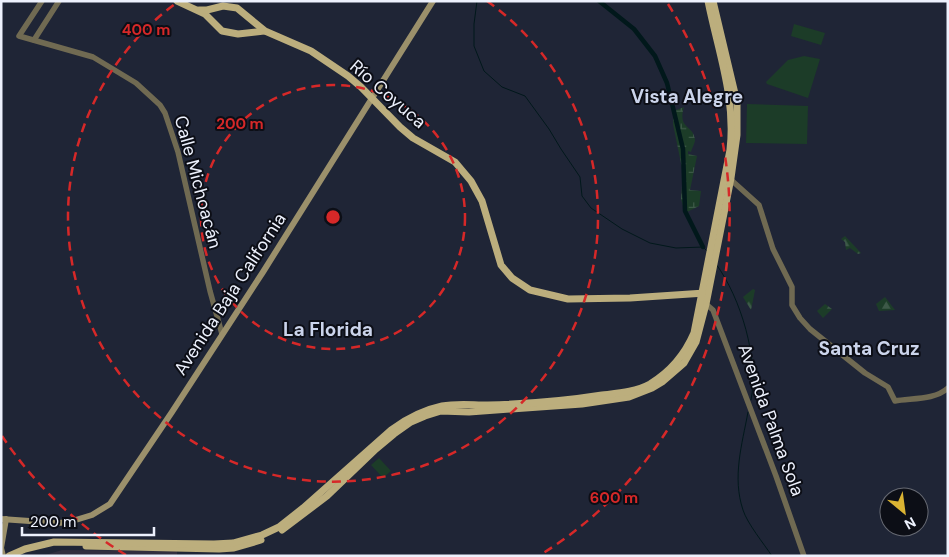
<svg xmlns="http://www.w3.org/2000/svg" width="949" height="557" font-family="'DM Sans',sans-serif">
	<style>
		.medical { fill: #312e3f }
		.forest { fill: url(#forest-firs) }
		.wetland { fill: url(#wetland-marsh) }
		.pitch { fill: #1c3c28 }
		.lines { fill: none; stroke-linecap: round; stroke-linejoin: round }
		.stream { stroke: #01181b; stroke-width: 1 }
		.canal { stroke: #01181b; stroke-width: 4.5 }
		.tertiary { stroke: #706a52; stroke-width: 5.5 }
		.secondary { stroke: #9b906b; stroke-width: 6 }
		.primary { stroke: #bcae7d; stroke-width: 7 }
		.ring { fill: none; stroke: #d62828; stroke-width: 2.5; stroke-dasharray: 9 6 }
		.labels { text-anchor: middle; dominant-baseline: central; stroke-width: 4; stroke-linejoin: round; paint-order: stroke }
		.street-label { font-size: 18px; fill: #edf1fd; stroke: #0c0e16 }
		.neighbourhood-label { font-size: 19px; font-weight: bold; fill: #cbd4eb; stroke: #0c0e16 }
		.centre { fill: #d62828; stroke: #0c0e16; stroke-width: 2.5 }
		.ring-label { font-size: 15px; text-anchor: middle; font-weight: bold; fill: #d62828; stroke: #0c0e16; stroke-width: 4; stroke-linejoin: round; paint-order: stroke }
	</style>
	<defs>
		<pattern id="forest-firs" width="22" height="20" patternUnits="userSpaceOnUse" patternTransform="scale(1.25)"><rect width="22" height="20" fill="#1c3c28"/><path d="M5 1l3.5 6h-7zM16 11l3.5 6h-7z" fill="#3d5948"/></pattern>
		<pattern id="wetland-marsh" width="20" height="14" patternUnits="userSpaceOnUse" patternTransform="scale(1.25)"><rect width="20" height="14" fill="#1c3c28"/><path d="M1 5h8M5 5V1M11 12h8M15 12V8" fill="none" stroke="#3d5948"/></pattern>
	</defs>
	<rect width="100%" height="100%" fill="#1f2536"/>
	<!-- medical -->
	<path class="medical" d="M 62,550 L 177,551 L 177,556 L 42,556 Z"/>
	<!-- forest -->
	<g class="forest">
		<path d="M 845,236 L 861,253 L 858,254 L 850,248 L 846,250 L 845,242 L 841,239 Z"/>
		<path d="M 753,289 L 755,290 L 751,310 L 743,297 Z"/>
		<path d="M 885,297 L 895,310 L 879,311 L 876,304 Z"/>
		<path d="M 825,304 L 832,309 L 823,318 L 817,311 Z"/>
	</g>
	<!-- wetland -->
	<path class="wetland" d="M 684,107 C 677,129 694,125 695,140 C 695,143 692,148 691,152 L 688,151 L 688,154 L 697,156 L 690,190 L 701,191 L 699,206 L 685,213 L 681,199 L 683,173 L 673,124 L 674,111 Z"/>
	<!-- pitch -->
	<g class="pitch">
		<path d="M 794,24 L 825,33 L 821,45 L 791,36 Z"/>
		<path d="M 804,56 L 820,59 L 808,98 L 767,84 L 766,82 L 788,60 Z"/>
		<path d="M 747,104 L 808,106 L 807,144 L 746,143 Z"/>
		<path d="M 379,458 L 391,471 L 383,478 L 371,465 Z"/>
	</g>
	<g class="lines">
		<!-- stream -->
		<g class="stream">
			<path d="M 477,1 L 474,24 L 474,46 L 484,71 L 502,87 L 525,96 L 549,129 L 561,149 L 580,177 L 582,196 L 591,208 L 622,229 L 650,243 L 676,248 L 703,247 L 707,251"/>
			<path d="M 716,264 C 741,298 759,359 751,400"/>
			<path d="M 748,412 C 742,445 732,477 743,510 C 747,523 764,544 772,556"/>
		</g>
		<!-- canal -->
		<path class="canal" d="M 599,1 L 634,29 L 655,56 L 667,83 L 683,149 L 685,211 L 703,247"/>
		<!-- tertiary -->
		<g class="tertiary">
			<path d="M 42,1 L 19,36 L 93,57 L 136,83 L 160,105 L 165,113 L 178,152 L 210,291 L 222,334"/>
			<path d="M 34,40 L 59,1"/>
			<path d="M 729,178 L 759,205 L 773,249 L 792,287 L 792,305 L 800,318 L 810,329 L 865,373 L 888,387 L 895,401 C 912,398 935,400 948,388"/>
			<path d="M 702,304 L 706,304 L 713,310 L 776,476 L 804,556"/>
		</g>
		<!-- secondary -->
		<g class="secondary">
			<path d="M 1,519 L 58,523 L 69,522 L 92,515 L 110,504 L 172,412 L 263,272 L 433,1"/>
			<path d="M 3,556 L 1,548 L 6,519"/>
		</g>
		<!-- primary -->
		<g class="primary">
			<path d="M 177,1 L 205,14 L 222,31 L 238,34 L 264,31"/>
			<path d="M 199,10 L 207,10 L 223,6 L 237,8 L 265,31 L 311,51 L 348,76 L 361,87 L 400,127 L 413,138 L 455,162 L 471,181 L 482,201 L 501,265 L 512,278 L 530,290 L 568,299 L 630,298 L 705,293"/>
			<path d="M 282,530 L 327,496 L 376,449 L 394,434 L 411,422 L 425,416 L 441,411 L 469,412 L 582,404 L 629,397 L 652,388 L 662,382 L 684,363 L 696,342 L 706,304 L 731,178 L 737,135 L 737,102 L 713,1"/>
			<path d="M 86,546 L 219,549 L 234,548 L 261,540"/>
			<path d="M 9,556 L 25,549 L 54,542 L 214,544 L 233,543 L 262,535 L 279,527 L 303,508 L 391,430 C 406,419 423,410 442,406 C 457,403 472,405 488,405 C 526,404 564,401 602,395 C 619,393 635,392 650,384 C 670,372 685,354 694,333 L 730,150 C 736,98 718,51 708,1"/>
		</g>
	</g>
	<!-- distance rings -->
	<g class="ring">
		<circle cx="333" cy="217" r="132"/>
		<path d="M487 1A265 265 0 1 1 179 1"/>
		<path d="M126 555A397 397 0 0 1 2 436M668 4A397 397 0 0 1 540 555"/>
	</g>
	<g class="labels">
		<!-- street labels -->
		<g class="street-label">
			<text transform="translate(388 94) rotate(41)">Río Coyuca</text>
			<text transform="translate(198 182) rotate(75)">Calle Michoacán</text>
			<text transform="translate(230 294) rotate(-57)">Avenida Baja California</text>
			<text transform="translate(771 420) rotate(70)">Avenida Palma Sola</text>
		</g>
		<!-- neighbourhood labels -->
		<g class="neighbourhood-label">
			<text x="687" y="96">Vista Alegre</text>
			<text x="328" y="329">La Florida</text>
			<text x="869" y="348">Santa Cruz</text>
		</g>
	</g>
	<circle cx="333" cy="217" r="8" class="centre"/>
	<g class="ring-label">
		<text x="146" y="35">400 m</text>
		<text x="240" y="129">200 m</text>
		<text x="614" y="503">600 m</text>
	</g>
	<!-- border -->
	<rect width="949" height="557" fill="none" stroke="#edf1fd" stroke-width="5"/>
	<!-- north arrow -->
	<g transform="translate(904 512) rotate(151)"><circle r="24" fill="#0c0e16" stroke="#666972"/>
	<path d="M0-4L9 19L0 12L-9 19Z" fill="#dab333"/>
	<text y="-8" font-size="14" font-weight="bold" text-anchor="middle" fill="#edf1fd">N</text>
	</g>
	<!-- scale -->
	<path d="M22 527v8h132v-8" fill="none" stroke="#edf1fd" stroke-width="2.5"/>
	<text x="30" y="527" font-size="15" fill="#edf1fd" stroke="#0c0e16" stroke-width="4" paint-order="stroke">200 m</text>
</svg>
